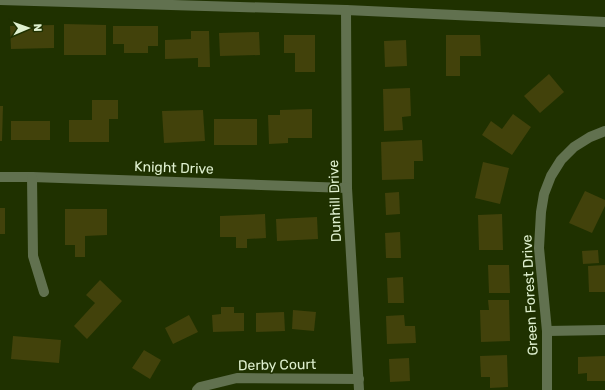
<svg xmlns="http://www.w3.org/2000/svg" width="605" height="390" font-family="Rubik,sans-serif">
	<style>
		.building { fill: #42420b }
		.lines { fill: none; stroke-linecap: round; stroke-linejoin: round }
		.minor { stroke: #61714f; stroke-width: 10 }
		.labels { text-anchor: middle; dominant-baseline: central; stroke-width: 3; stroke-linejoin: round; paint-order: stroke }
		.street-label { font-size: 14px; fill: #dff0cf; stroke: #1f3100 }
	</style>
	<rect width="100%" height="100%" fill="#1f3100"/>
	<!-- building -->
	<g class="building">
		<path d="M 64,24 L 106,25 L 106,55 L 64,55 Z"/>
		<path d="M 54,25 L 54,48 L 11,49 L 10,26 Z"/>
		<path d="M 113,26 L 158,26 L 158,46 L 148,46 L 148,53 L 124,53 L 124,44 L 113,44 Z"/>
		<path d="M 191,31 L 209,31 L 210,67 L 198,67 L 198,58 L 165,59 L 165,40 L 191,39 Z"/>
		<path d="M 259,32 L 260,55 L 220,56 L 219,33 Z"/>
		<path d="M 284,35 L 315,35 L 315,72 L 295,72 L 295,53 L 284,53 Z"/>
		<path d="M 446,35 L 480,35 L 481,56 L 460,56 L 460,76 L 446,76 Z"/>
		<path d="M 406,40 L 407,66 L 385,67 L 384,41 Z"/>
		<path d="M 549,74 L 564,92 L 540,113 L 524,96 Z"/>
		<path d="M 410,88 L 411,116 L 402,117 L 403,130 L 384,131 L 383,89 Z"/>
		<path d="M 92,100 L 118,100 L 118,119 L 109,119 L 109,142 L 69,142 L 69,120 L 92,120 Z"/>
		<path d="M 0,106 L 3,106 L 2,141 L 0,141 Z"/>
		<path d="M 312,109 L 312,138 L 288,138 L 288,143 L 269,144 L 268,115 L 280,115 L 280,110 Z"/>
		<path d="M 203,110 L 205,141 L 164,143 L 162,111 Z"/>
		<path d="M 513,114 L 531,127 L 512,155 L 482,135 L 491,121 L 502,129 Z"/>
		<rect x="214" y="119" width="43" height="26"/>
		<rect x="11" y="121" width="39" height="19"/>
		<path d="M 422,140 L 423,161 L 414,161 L 414,179 L 382,180 L 381,142 Z"/>
		<path d="M 483,162 L 509,168 L 500,204 L 475,198 Z"/>
		<path d="M 585,191 L 605,200 L 605,206 L 592,233 L 569,223 Z"/>
		<path d="M 399,192 L 400,214 L 386,215 L 385,193 Z"/>
		<rect x="0" y="208" width="5" height="26"/>
		<path d="M 65,209 L 107,209 L 107,235 L 85,236 L 85,257 L 75,257 L 75,245 L 65,245 Z"/>
		<path d="M 265,214 L 266,238 L 247,239 L 247,248 L 236,248 L 236,237 L 220,237 L 220,216 Z"/>
		<path d="M 502,214 L 503,250 L 479,250 L 478,215 Z"/>
		<path d="M 317,217 L 318,239 L 277,241 L 276,219 Z"/>
		<path d="M 400,232 L 401,258 L 386,258 L 385,233 Z"/>
		<path d="M 598,250 L 599,263 L 583,264 L 582,251 Z"/>
		<path d="M 488,265 L 509,265 L 510,293 L 489,293 Z"/>
		<path d="M 605,265 L 605,292 L 589,292 L 588,266 Z"/>
		<path d="M 403,277 L 404,303 L 388,303 L 387,278 Z"/>
		<path d="M 100,280 L 122,301 L 87,339 L 74,326 L 95,303 L 86,295 Z"/>
		<path d="M 488,300 L 509,300 L 510,341 L 481,342 L 480,310 L 489,310 Z"/>
		<path d="M 221,307 L 234,307 L 234,313 L 244,313 L 244,331 L 213,332 L 212,315 L 221,314 Z"/>
		<path d="M 293,310 L 316,312 L 314,331 L 292,329 Z"/>
		<path d="M 284,312 L 285,331 L 256,332 L 256,313 Z"/>
		<path d="M 189,315 L 198,332 L 173,344 L 165,328 Z"/>
		<path d="M 404,315 L 405,326 L 415,326 L 416,343 L 387,344 L 386,316 Z"/>
		<path d="M 13,336 L 61,340 L 59,363 L 11,359 Z"/>
		<path d="M 144,350 L 161,360 L 150,379 L 132,368 Z"/>
		<path d="M 507,355 L 508,387 L 490,388 L 490,377 L 481,377 L 480,356 Z"/>
		<path d="M 605,356 L 605,381 L 587,381 L 587,373 L 578,374 L 578,357 Z"/>
		<path d="M 409,358 L 410,381 L 390,382 L 389,359 Z"/>
	</g>
	<g class="lines">
		<!-- minor -->
		<g class="minor">
			<path d="M 0,0 L 346,10 L 605,22"/>
			<path d="M 346,10 L 347,188 L 359,390"/>
			<path d="M 0,177 L 32,177 L 347,188"/>
			<path d="M 32,177 L 33,256 L 44,292"/>
			<path d="M 547,331 L 605,330"/>
			<path d="M 197,390 L 200,387 L 237,378 L 359,379"/>
			<path d="M 547,390 L 547,331 L 539,248 L 541,212 L 544,194 L 551,176 L 561,160 L 574,147 L 590,137 L 605,131"/>
		</g>
	</g>
	<g class="labels">
		<!-- street labels -->
		<g class="street-label">
			<text transform="translate(174 168) rotate(2)">Knight Drive</text>
			<text transform="translate(335 201) rotate(-92)">Dunhill Drive</text>
			<text transform="translate(530 295) rotate(-93)">Green Forest Drive</text>
			<text transform="translate(277 365) rotate(-1)">Derby Court</text>
		</g>
	</g>
	<!-- north arrow -->
	<g transform="translate(28 28) rotate(88)" stroke="#1f3100" stroke-width="3" paint-order="stroke">
	<path d="M0-3L7 15L0 10L-7 15Z" fill="#dff0cf"/>
	<text y="-6" font-size="11" font-weight="bold" text-anchor="middle" fill="#dff0cf">N</text>
	</g>
</svg>
